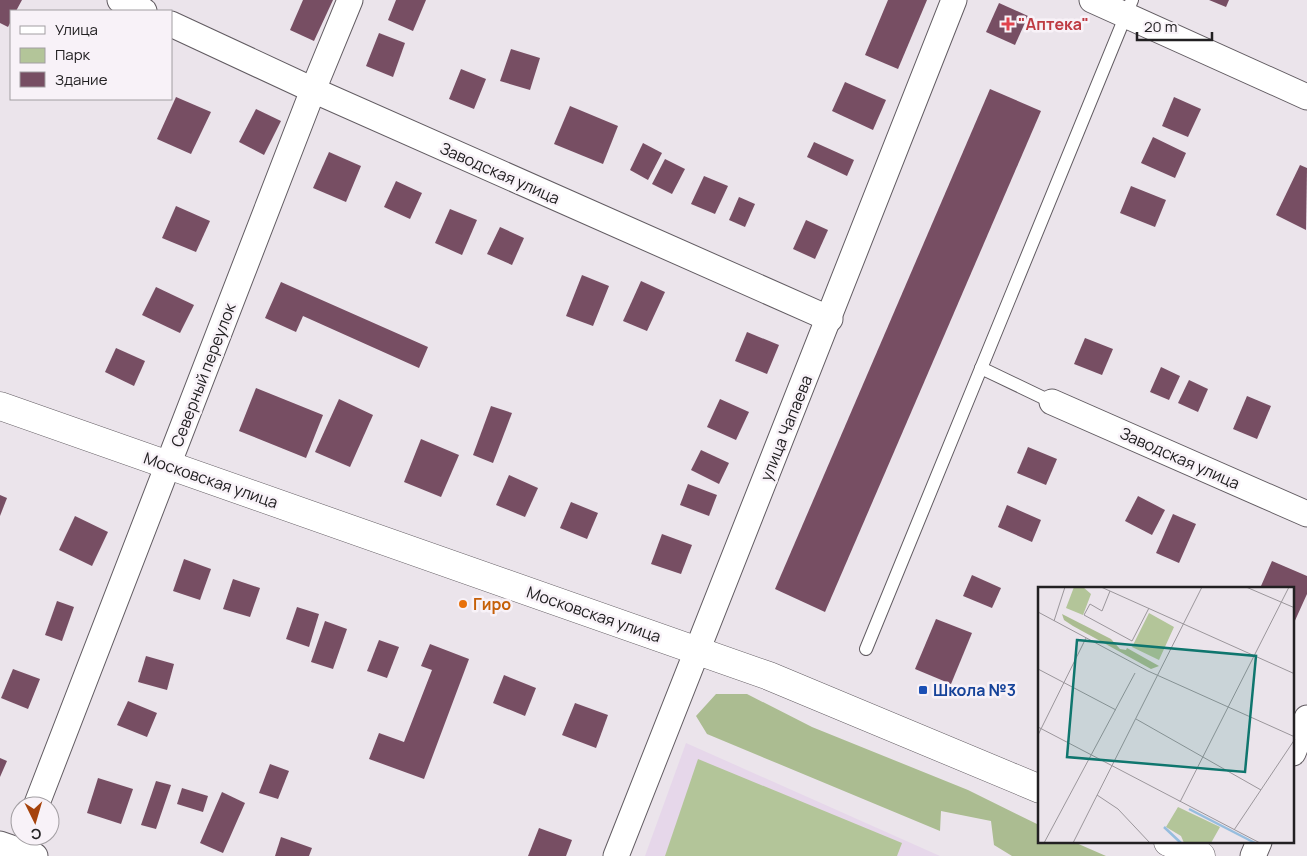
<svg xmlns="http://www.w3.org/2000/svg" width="1307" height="856" font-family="Manrope,sans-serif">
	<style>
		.education { fill: #e6d7ea }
		.green { fill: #b3c599 }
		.forest { fill: #abbc91 }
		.building { fill: #774e63 }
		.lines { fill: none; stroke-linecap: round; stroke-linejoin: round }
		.service-casing { stroke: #625c62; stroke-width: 14 }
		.minor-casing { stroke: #625c62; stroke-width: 27 }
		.secondary-casing { stroke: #625c62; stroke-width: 29 }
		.service { stroke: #fff; stroke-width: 12 }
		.minor { stroke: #fff; stroke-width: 25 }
		.secondary { stroke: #fff; stroke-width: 28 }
		.health-dot { fill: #e0444e; stroke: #f8f2f8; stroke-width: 2 }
		.food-dot { fill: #e8710a; stroke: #f8f2f8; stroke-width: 2 }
		.transit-dot { fill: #1a4fb4; stroke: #f8f2f8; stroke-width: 2 }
		.labels { text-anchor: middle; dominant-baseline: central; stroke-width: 5; stroke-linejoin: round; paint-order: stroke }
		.health-label { font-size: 16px; font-weight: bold; fill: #be3a42; stroke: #f8f2f8; text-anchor: start }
		.street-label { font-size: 16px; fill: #222022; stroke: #f8f2f8 }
		.food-label { font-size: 16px; font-weight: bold; fill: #c56008; stroke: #f8f2f8; text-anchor: start }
		.transit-label { font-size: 16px; font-weight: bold; fill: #164399; stroke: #f8f2f8; text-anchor: start }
		.inset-river { fill: none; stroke: #96bdde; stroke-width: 2.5 }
		.inset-road { fill: none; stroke: #9b969b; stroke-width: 1 }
		.view { fill: #0f766e; fill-opacity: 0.15; stroke: #0f766e; stroke-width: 2.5 }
		.inset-edge { fill: none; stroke: #222022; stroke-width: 2.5 }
	</style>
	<rect width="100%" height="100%" fill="#ebe4eb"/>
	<!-- education -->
	<path class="education" d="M 686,743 L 940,856 L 645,856 Z"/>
	<!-- green -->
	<path class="green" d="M 698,759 L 902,843 L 897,856 L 665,856 Z"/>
	<!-- forest -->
	<path class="forest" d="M 716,694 L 747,694 L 812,727 L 968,790 L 1039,825 L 1040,842 L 1074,842 L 1106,856 L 1012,856 L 994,845 L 991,821 L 941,811 L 940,831 L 707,734 L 696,716 Z"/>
	<!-- building -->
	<g class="building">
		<path d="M 0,0 L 22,0 L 16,11 L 11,11 L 11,21 L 8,27 L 0,23 Z"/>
		<path d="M 303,0 L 333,0 L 314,41 L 290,30 Z"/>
		<path d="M 396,0 L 426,0 L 413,31 L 388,20 Z"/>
		<path d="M 888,0 L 927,0 L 898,69 L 865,55 Z"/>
		<path d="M 1209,0 L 1229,0 L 1226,7 Z"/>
		<path d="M 999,3 L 1028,16 L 1015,45 L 986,32 Z"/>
		<path d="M 379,33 L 405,43 L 393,77 L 366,66 Z"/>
		<path d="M 511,49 L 540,58 L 530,90 L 500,81 Z"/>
		<path d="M 461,69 L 486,79 L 474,109 L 449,99 Z"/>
		<path d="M 845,82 L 886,100 L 873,130 L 832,111 Z"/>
		<path d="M 990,89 L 1041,111 L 825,612 L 775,589 Z"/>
		<path d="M 176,97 L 211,112 L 191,154 L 157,139 Z"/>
		<path d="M 1174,97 L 1201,109 L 1188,137 L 1162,126 Z"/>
		<path d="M 570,106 L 618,126 L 603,164 L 554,144 Z"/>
		<path d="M 256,109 L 281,121 L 264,155 L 239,142 Z"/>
		<path d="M 1153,137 L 1186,153 L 1175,178 L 1141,163 Z"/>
		<path d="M 814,142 L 854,160 L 847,176 L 807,157 Z"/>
		<path d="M 643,143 L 662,153 L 648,180 L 630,170 Z"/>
		<path d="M 329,152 L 361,166 L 346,202 L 313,188 Z"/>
		<path d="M 665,159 L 685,169 L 672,194 L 652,184 Z"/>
		<path d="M 1300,165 L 1307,168 L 1306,230 L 1276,215 Z"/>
		<path d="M 704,176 L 728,186 L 715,214 L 691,204 Z"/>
		<path d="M 396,181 L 422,193 L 410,219 L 384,207 Z"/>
		<path d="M 1131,186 L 1166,200 L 1155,227 L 1120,213 Z"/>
		<path d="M 739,197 L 755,204 L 745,227 L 729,220 Z"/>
		<path d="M 176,206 L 210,221 L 196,252 L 162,238 Z"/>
		<path d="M 450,209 L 477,220 L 462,255 L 435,243 Z"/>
		<path d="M 806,220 L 828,230 L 815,259 L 793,249 Z"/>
		<path d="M 500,227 L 524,238 L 512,265 L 487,254 Z"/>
		<path d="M 582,275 L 609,286 L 593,326 L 566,316 Z"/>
		<path d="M 641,281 L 665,292 L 647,331 L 623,321 Z"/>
		<path d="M 281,282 L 428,347 L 419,368 L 303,316 L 296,332 L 265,318 Z"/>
		<path d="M 156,287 L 194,305 L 180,333 L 142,315 Z"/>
		<path d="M 747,332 L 779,345 L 767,374 L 735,361 Z"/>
		<path d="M 1085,338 L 1113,349 L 1102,375 L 1074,364 Z"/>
		<path d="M 116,348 L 145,361 L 134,386 L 105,372 Z"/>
		<path d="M 1161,367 L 1180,376 L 1169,400 L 1150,392 Z"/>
		<path d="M 1189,380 L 1208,389 L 1198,412 L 1178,403 Z"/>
		<path d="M 256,388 L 323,415 L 306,458 L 239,431 Z"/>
		<path d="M 1247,396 L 1271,406 L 1257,439 L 1233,429 Z"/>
		<path d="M 339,399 L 373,415 L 350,467 L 315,452 Z"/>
		<path d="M 720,399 L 749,412 L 736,440 L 707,427 Z"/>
		<path d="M 491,406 L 512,413 L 493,463 L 473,455 Z"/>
		<path d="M 421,439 L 459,455 L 441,497 L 404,482 Z"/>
		<path d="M 1028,447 L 1057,459 L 1046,485 L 1017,473 Z"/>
		<path d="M 701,450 L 729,463 L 719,484 L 691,470 Z"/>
		<path d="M 509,475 L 538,488 L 525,517 L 496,505 Z"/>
		<path d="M 688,484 L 717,495 L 709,516 L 680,505 Z"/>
		<path d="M 0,495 L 7,498 L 0,516 Z"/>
		<path d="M 1138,496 L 1165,510 L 1152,535 L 1125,521 Z"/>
		<path d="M 571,502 L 598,513 L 587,539 L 560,528 Z"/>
		<path d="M 1007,505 L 1041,520 L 1032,542 L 998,527 Z"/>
		<path d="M 1173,514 L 1196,524 L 1179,563 L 1156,553 Z"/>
		<path d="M 75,516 L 108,532 L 92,566 L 59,550 Z"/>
		<path d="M 662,534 L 692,545 L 681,574 L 651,564 Z"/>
		<path d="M 184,559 L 211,569 L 200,600 L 173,591 Z"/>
		<path d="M 1272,561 L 1307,576 L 1307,594 L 1293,625 L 1293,588 L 1268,588 L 1261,586 Z"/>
		<path d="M 972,575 L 1001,588 L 992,608 L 963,596 Z"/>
		<path d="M 233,579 L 260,588 L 250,617 L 223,609 Z"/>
		<path d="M 57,601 L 74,607 L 62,641 L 45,635 Z"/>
		<path d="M 297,607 L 319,614 L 309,647 L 286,639 Z"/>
		<path d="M 936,619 L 972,633 L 951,684 L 915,669 Z"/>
		<path d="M 325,621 L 347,629 L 333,669 L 311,662 Z"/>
		<path d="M 379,640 L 399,647 L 387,678 L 367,671 Z"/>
		<path d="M 430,644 L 469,659 L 424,779 L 369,759 L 379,733 L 404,742 L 432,670 L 421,666 Z"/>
		<path d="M 146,656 L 174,664 L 167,690 L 138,682 Z"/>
		<path d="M 13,669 L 40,679 L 28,709 L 1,698 Z"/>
		<path d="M 504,675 L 536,688 L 525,716 L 493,703 Z"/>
		<path d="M 128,701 L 157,713 L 147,737 L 117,725 Z"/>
		<path d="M 575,703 L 608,715 L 596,748 L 562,735 Z"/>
		<path d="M 0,758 L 7,761 L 0,777 Z"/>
		<path d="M 270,764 L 289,771 L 278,799 L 259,793 Z"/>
		<path d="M 98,778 L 133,789 L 121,824 L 87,813 Z"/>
		<path d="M 156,781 L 171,785 L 156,829 L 141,825 Z"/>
		<path d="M 182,788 L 208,796 L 203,812 L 177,804 Z"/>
		<path d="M 222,792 L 245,803 L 223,853 L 200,843 Z"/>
		<path d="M 539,828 L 572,840 L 566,856 L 528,856 Z"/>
		<path d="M 281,837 L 312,848 L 309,856 L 275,856 Z"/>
	</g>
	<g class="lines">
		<!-- service casing -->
		<g class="service-casing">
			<g id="service">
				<path d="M 981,368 L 1052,402"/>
				<path d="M 866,649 L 1132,0"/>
			</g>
		</g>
		<!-- minor casing -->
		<g class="minor-casing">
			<g id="minor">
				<path d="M 120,0 L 144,11"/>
				<path d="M 1092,0 L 1307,97"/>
				<path d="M 171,24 L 313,90 L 830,319"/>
				<path d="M 1052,402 L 1307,514"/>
				<path d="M 1293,753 L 1307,718"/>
				<path d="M 36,806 L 313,90 L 350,0"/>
				<path d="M 0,844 L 35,856"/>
				<path d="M 616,856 L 954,0"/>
				<path d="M 1253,856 L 1259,842"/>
			</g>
		</g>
		<!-- secondary casing -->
		<g class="secondary-casing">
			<g id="secondary">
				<path d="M 0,406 L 769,676 L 1040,789"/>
				<path d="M 1168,842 L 1201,856"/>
			</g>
		</g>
		<!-- service -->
		<use href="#service" class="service"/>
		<!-- minor -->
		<use href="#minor" class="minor"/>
		<!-- secondary -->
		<use href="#secondary" class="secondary"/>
	</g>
	<!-- markers -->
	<path class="health-dot" d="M1005.5 16.5h5v5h5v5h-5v5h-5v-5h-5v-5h5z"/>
	<circle class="food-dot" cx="463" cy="604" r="5"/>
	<rect class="transit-dot" x="918" y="685" width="10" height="10" rx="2.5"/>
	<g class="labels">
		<!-- health labels -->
		<g class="health-label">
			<text x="1018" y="24">"Аптека"</text>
		</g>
		<!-- street labels -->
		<g class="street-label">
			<text transform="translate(500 173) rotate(24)">Заводская улица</text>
			<text transform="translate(203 375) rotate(-69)">Северный переулок</text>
			<text transform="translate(786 428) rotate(-68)">улица Чапаева</text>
			<text transform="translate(1180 458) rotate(24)">Заводская улица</text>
			<text transform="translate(211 480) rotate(19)">Московская улица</text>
			<text transform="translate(594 614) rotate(19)">Московская улица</text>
		</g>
		<!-- food labels -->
		<g class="food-label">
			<text x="473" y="604">Гиро</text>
		</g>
		<!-- transit labels -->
		<g class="transit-label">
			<text x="933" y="690">Школа №3</text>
		</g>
	</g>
	<!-- overview -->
	<g transform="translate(1038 587)">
		<rect width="256" height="256" fill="#ebe4eb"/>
		<path d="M 36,0 L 45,0 L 53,7 L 45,28 L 28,21 ZM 111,26 L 136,40 L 121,73 L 94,60 ZM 140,220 L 182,240 L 173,256 L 146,256 L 143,249 L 128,240 Z" fill="#b3c599"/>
		<path d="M 24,27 L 73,52 L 82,62 L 88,63 L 89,61 L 121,79 L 113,82 L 35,39 L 26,33 Z" fill="#abbc91"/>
		<path class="inset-river" d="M 151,222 L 217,256M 126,240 L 143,256"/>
		<path class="inset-road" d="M 63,0 L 257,87M 208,0 L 257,21M 72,4 L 64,24 L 52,17 L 46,28 L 94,54 L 111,21M 0,25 L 110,84 L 257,150M 16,34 L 27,0M 0,82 L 78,123M 98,132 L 223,203M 0,140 L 222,256M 0,148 L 48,51M 59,208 L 80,222 L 112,256M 142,215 L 251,0M 196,243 L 257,152M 6,256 L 97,86M 35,256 L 164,0"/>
		<path class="view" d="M 39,53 L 218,69 L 207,185 L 29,170 Z"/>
		<rect width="256" height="256" class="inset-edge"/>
	</g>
	<!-- legend -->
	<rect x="10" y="10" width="162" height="90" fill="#f8f2f8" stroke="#a29ea2"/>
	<rect x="20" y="26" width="25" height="8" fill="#ffffff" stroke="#a29ea2"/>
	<text x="55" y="35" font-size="15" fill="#222022">Улица</text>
	<rect x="20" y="48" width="25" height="15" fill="#b3c599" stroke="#a29ea2"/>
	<text x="55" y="60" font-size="15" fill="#222022">Парк</text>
	<rect x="20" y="72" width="25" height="15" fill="#774e63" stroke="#a29ea2"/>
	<text x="55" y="85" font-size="15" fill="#222022">Здание</text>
	<!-- north arrow -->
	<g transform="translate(35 821) rotate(175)"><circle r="24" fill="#f8f2f8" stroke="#a29ea2"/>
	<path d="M0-4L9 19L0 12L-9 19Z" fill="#a6430c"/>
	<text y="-8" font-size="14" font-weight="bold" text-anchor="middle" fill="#222022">С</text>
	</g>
	<!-- scale -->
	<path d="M1137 32v8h75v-8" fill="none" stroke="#222022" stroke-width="2.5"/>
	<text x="1144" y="32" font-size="15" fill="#222022" stroke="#f8f2f8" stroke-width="4" paint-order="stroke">20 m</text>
</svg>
